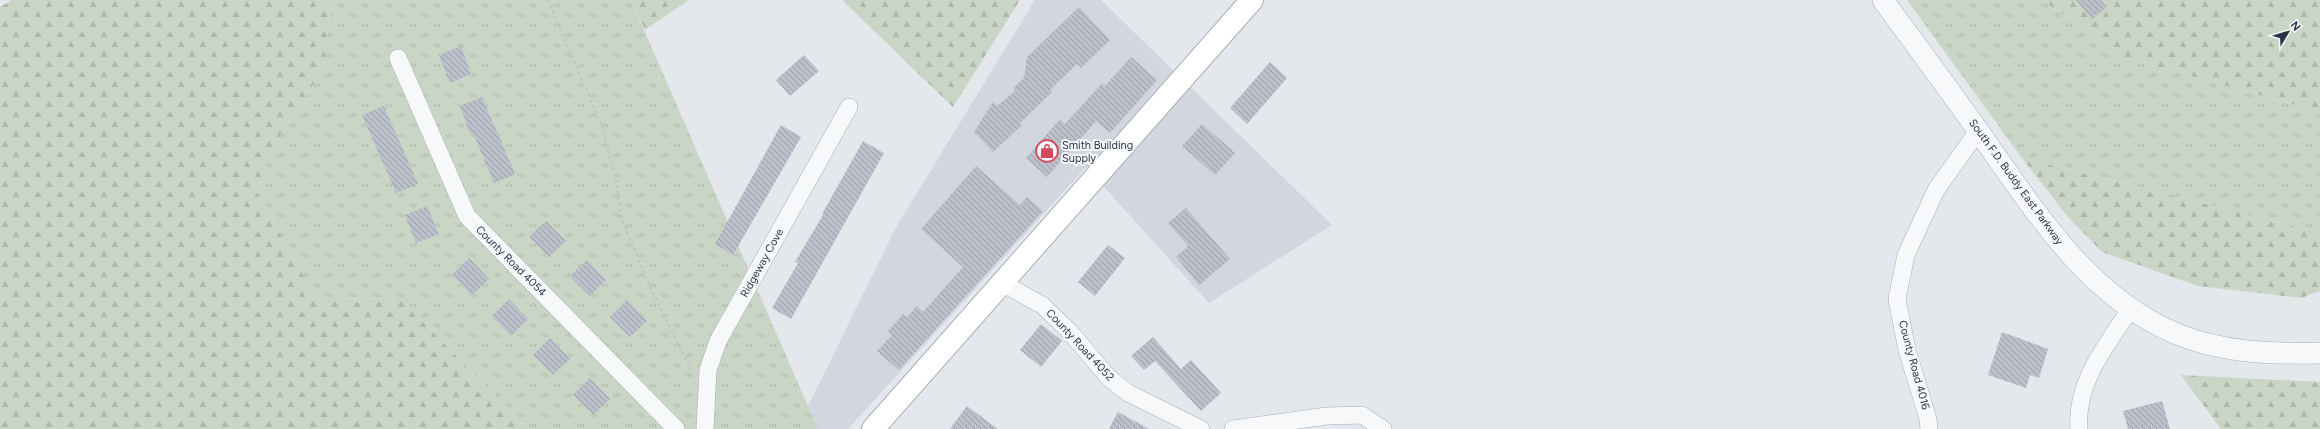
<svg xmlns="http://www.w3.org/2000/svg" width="2320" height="429" font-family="Figtree,sans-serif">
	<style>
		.built { fill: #d2d6de }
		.grass { fill: url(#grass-tufts) }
		.forest { fill: url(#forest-firs) }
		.building { fill: url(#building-back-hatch) }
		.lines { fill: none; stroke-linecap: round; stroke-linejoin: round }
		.minor-casing { stroke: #a9aeb7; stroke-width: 18 }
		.tertiary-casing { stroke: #a9aeb7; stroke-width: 22 }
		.secondary-casing { stroke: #a9aeb7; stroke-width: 24 }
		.path { stroke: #c2c5cb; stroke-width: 2.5; stroke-dasharray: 3 3; stroke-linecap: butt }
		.minor { stroke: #f7f8fa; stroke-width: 17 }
		.tertiary { stroke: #f7f8fa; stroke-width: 21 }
		.secondary { stroke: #fff; stroke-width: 22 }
		.labels { text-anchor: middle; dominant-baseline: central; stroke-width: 4; stroke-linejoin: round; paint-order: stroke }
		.poi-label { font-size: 11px; fill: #2b3445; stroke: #f4f6f9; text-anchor: start }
		.street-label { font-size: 11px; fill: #2b3445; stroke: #f4f6f9 }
	</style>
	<defs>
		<pattern id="grass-tufts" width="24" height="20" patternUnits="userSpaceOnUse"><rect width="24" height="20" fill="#c9d6c5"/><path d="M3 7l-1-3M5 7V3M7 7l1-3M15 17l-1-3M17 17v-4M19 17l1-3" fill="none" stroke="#adb8ab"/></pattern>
		<pattern id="forest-firs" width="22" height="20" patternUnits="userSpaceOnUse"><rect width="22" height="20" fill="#c9d6c5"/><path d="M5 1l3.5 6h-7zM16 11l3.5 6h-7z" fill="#adb8ab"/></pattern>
		<pattern id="building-back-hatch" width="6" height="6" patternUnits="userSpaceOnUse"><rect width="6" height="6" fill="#bbc0ca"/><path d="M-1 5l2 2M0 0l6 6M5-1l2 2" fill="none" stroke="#989da6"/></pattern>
	</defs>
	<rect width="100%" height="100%" fill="#e4e7ec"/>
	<!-- built -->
	<path class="built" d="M 1035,0 L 1101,0 L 1332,225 L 1209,303 L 1086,167 L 848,429 L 797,429 L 895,229 Z"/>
	<!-- grass -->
	<g class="grass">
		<path d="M 331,0 L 631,0 L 818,429 L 527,429 L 401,299 L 316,298 L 257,192 L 276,142 L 324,68 Z"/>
		<path d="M 1907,0 L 2042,0 L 2129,59 L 2320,112 L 2320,233 L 2022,158 Z"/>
	</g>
	<!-- forest -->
	<g class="forest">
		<path d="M 12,0 L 331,0 L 324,68 L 276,142 L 257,192 L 316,298 L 401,299 L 527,429 L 0,429 L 0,7 Z"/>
		<path d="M 631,0 L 689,0 L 645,30 Z"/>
		<path d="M 842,0 L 1020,0 L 953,107 Z"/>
		<path d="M 2042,0 L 2320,0 L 2320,112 L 2129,59 Z"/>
		<path d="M 2022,158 L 2320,233 L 2320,291 L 2301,298 L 2198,286 L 2102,252 L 2068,217 Z"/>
		<path d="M 2181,375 L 2320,382 L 2320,429 L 2221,429 Z"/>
	</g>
	<!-- building -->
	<g class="building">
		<path d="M 2076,0 L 2101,0 L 2107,7 L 2092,19 Z"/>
		<path d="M 1079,7 L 1110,40 L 1081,68 L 1077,64 L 1050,90 L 1052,92 L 1020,123 L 1022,125 L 993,152 L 974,132 L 993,102 L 997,106 L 1015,91 L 1013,88 L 1024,78 L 1027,57 Z"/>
		<path d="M 461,46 L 471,74 L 450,83 L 439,55 Z"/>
		<path d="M 804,55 L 819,71 L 790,96 L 776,80 Z"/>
		<path d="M 1131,57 L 1157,80 L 1110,133 L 1096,121 L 1047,177 L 1026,158 L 1060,119 L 1065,124 L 1102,83 L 1105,86 Z"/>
		<path d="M 1270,62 L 1287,78 L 1247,124 L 1230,108 Z"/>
		<path d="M 482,97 L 515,174 L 494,183 L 473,133 L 470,134 L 460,106 Z"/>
		<path d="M 384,106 L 418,184 L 396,193 L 362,115 Z"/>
		<path d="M 1202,124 L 1235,153 L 1215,175 L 1182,146 Z"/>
		<path d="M 781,125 L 801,137 L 733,255 L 715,244 Z"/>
		<path d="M 863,141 L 884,153 L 791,319 L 772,308 L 798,263 L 795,262 L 823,215 L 822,214 Z"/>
		<path d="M 976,166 L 1020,205 L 1027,197 L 1043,211 L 899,370 L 877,351 L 892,335 L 888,331 L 903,314 L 907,317 L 917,306 L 923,312 L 963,267 L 921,229 Z"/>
		<path d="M 427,206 L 439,234 L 416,243 L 405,215 Z"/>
		<path d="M 1186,208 L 1230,259 L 1199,285 L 1176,257 L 1188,246 L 1168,223 Z"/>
		<path d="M 546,221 L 566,241 L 549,257 L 529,237 Z"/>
		<path d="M 1108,245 L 1125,258 L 1095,296 L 1078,282 Z"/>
		<path d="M 469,258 L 489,279 L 472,295 L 452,275 Z"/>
		<path d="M 587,260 L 606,280 L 590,296 L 570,276 Z"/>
		<path d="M 509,299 L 528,319 L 511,336 L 492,316 Z"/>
		<path d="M 627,300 L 647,321 L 630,337 L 610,317 Z"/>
		<path d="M 1041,324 L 1062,341 L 1041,367 L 1020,350 Z"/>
		<path d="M 2002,332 L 2048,349 L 2039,378 L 2030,375 L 2026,388 L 1988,375 Z"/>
		<path d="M 1153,337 L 1181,369 L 1191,360 L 1221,393 L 1201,411 L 1155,361 L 1144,370 L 1131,356 Z"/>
		<path d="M 550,338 L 570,359 L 553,375 L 533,355 Z"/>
		<path d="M 590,378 L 610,399 L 593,415 L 573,395 Z"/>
		<path d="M 2162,401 L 2170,429 L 2128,429 L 2123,411 Z"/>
		<path d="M 967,406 L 998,429 L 950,429 Z"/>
		<path d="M 1118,412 L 1149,429 L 1109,429 Z"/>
	</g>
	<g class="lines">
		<!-- minor casing -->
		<g class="minor-casing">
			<g id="minor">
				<path d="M 398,58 L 467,216 L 676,429"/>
				<path d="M 1002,283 L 1042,305 L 1070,332 L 1109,378 L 1128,393 L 1201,429"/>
				<path d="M 705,429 L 708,370 L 718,341 L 849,107"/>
				<path d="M 1233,429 L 1327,416 L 1362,415 L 1383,429"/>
				<path d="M 1929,429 L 1928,419 L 1907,350 L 1897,299 L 1906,255 L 1936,190 L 1978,131"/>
				<path d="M 2079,429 C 2075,382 2107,345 2131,308"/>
			</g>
		</g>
		<!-- tertiary casing -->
		<g class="tertiary-casing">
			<path id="tertiary" d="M 1883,0 C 1915,44 1948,88 1979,132 C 2033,208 2087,297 2177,334 C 2223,353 2271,354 2320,353"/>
		</g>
		<!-- secondary casing -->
		<g class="secondary-casing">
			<path id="secondary" d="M 873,429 L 1252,0"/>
		</g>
		<!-- path -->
		<path class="path" d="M 548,0 L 602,127 L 615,175 L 621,217 L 648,283 L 691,369"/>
		<!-- minor -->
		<use href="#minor" class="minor"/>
		<!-- tertiary -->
		<use href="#tertiary" class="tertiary"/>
		<!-- secondary -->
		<use href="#secondary" class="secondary"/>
	</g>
	<!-- icons -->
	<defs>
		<g id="shop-ring" transform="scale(1.15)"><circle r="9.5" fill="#f4f6f9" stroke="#d1495b" stroke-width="1.5"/><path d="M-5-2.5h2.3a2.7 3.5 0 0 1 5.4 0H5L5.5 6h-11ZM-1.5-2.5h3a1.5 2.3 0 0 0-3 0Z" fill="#d1495b"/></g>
	</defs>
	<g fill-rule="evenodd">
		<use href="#shop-ring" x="1047" y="151"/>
	</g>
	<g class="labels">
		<!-- poi labels -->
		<g class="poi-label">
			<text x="1062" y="145">Smith Building<tspan x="1062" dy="13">Supply</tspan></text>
		</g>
		<!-- street labels -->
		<g class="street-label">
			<text transform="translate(2016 182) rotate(54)">South F.D. Buddy East Parkway</text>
			<text transform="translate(511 261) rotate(45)">County Road 4054</text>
			<text transform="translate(762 263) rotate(-61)">Ridgeway Cove</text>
			<text transform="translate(1080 345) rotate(47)">County Road 4052</text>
			<text transform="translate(1914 365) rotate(75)">County Road 4016</text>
		</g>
	</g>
	<!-- north arrow -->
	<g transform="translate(2288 32) rotate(52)" stroke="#f4f6f9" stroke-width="3" paint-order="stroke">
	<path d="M0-3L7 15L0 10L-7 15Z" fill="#2b3445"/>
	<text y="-6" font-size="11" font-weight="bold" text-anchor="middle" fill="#2b3445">N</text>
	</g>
</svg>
